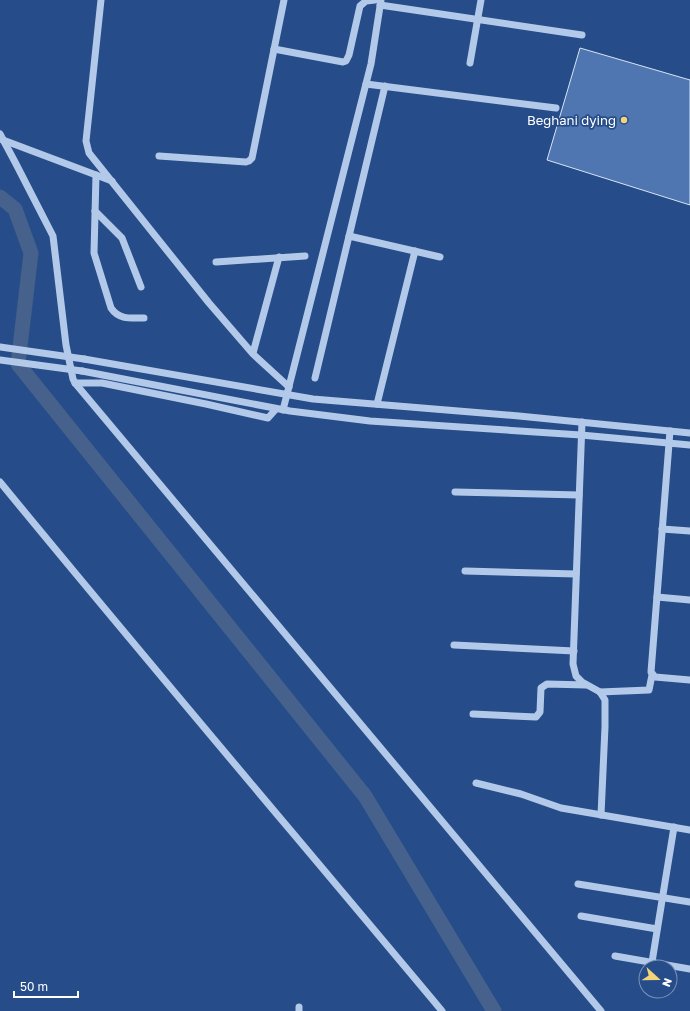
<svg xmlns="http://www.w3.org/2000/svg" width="690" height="1011" font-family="'Golos Text',sans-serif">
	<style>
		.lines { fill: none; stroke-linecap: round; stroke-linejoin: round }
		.river { stroke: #46618c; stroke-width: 15 }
		.building { fill: #4f76b0; stroke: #d7e4f7 }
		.minor { stroke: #b3c9e9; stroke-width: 7 }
		.minor-bridge { stroke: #b3c9e9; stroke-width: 7 }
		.poi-dot { fill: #f2d578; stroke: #264d89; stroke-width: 1.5 }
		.labels { text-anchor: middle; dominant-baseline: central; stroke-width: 3.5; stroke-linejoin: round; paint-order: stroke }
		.poi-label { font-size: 13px; fill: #fff; stroke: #264d89; text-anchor: end }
	</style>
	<rect width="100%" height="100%" fill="#264d89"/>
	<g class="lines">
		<!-- river -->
		<path class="river" d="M 0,197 L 15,209 L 31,253 L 18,364 L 365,796 L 494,1011"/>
	</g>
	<!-- building -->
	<path class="building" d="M 580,48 L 690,80 L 690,205 L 547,160 Z"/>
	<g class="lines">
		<!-- minor -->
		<g class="minor">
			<path d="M 101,0 L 86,141 L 89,153 L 209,303 L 253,354 L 289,387"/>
			<path d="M 380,5 L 582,35"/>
			<path d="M 274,49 L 343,62 L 346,61 L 349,55 L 360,6 L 366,1 L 375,0"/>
			<path d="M 470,63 L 481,0"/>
			<path d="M 366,84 L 556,108"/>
			<path d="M 0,134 L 15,162 L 53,236 L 66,345 L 73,379 L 75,383 L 601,1011"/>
			<path d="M 3,140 L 112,181"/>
			<path d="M 159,156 L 246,162 L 249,161 L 252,158 L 284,0"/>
			<path d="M 96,175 L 94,253 L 111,308 C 119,320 131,318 144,318"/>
			<path d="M 95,211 L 122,238 L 141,287"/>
			<path d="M 349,236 L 440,257"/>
			<path d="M 216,262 L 305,256"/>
			<path d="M 253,353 L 279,257"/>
			<path d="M 84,359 L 313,399 L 519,416 L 690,433"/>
			<path d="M 82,371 L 290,411 L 370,421 L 581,435 L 690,445"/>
			<path d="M 315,378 L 385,86"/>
			<path d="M 75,383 L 102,383 L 206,404 L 268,418 L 276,409"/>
			<path d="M 377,404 L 415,251"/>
			<path d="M 283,410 L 371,64 L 381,0"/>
			<path d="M 582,422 L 573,664 L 576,676 L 582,682 L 600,692 L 605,700 L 605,727 L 601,815"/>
			<path d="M 670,431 L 651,672 L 655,677 L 690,680"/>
			<path d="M 0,482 C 146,660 295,835 442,1011"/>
			<path d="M 455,492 L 579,495"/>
			<path d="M 662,529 L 690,531"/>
			<path d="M 465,571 L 576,574"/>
			<path d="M 657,597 L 690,600"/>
			<path d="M 454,645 L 574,651"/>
			<path d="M 600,692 L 649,690 L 652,675"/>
			<path d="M 473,714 L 536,717 L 540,712 L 541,688 L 547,684 L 586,685"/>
			<path d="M 476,783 L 521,794 L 561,808 L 690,830"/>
			<path d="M 578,884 L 690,902"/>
			<path d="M 581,916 L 657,929"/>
			<path d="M 615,956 L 690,969"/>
			<path d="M 652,962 L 674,827"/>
			<path d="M 299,1007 L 299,1011"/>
		</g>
		<!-- minor-bridge -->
		<g class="minor-bridge">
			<path d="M 0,347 L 84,359"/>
			<path d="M 0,360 L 82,371"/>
		</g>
	</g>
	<!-- markers -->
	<circle class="poi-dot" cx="624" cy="120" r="4"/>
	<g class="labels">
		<!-- poi labels -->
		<g class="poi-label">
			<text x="616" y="120">Beghani dying</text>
		</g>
	</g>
	<!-- north arrow -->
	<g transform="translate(658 979) rotate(111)"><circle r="19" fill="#264d89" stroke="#7d94b8"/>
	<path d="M0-3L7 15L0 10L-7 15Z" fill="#f2d578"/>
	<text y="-6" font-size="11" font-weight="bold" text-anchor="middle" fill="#ffffff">N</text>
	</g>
	<!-- scale -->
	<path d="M14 991v6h64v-6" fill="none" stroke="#ffffff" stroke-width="2"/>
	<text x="20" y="991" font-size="12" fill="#ffffff" stroke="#264d89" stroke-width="3" paint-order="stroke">50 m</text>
</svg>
